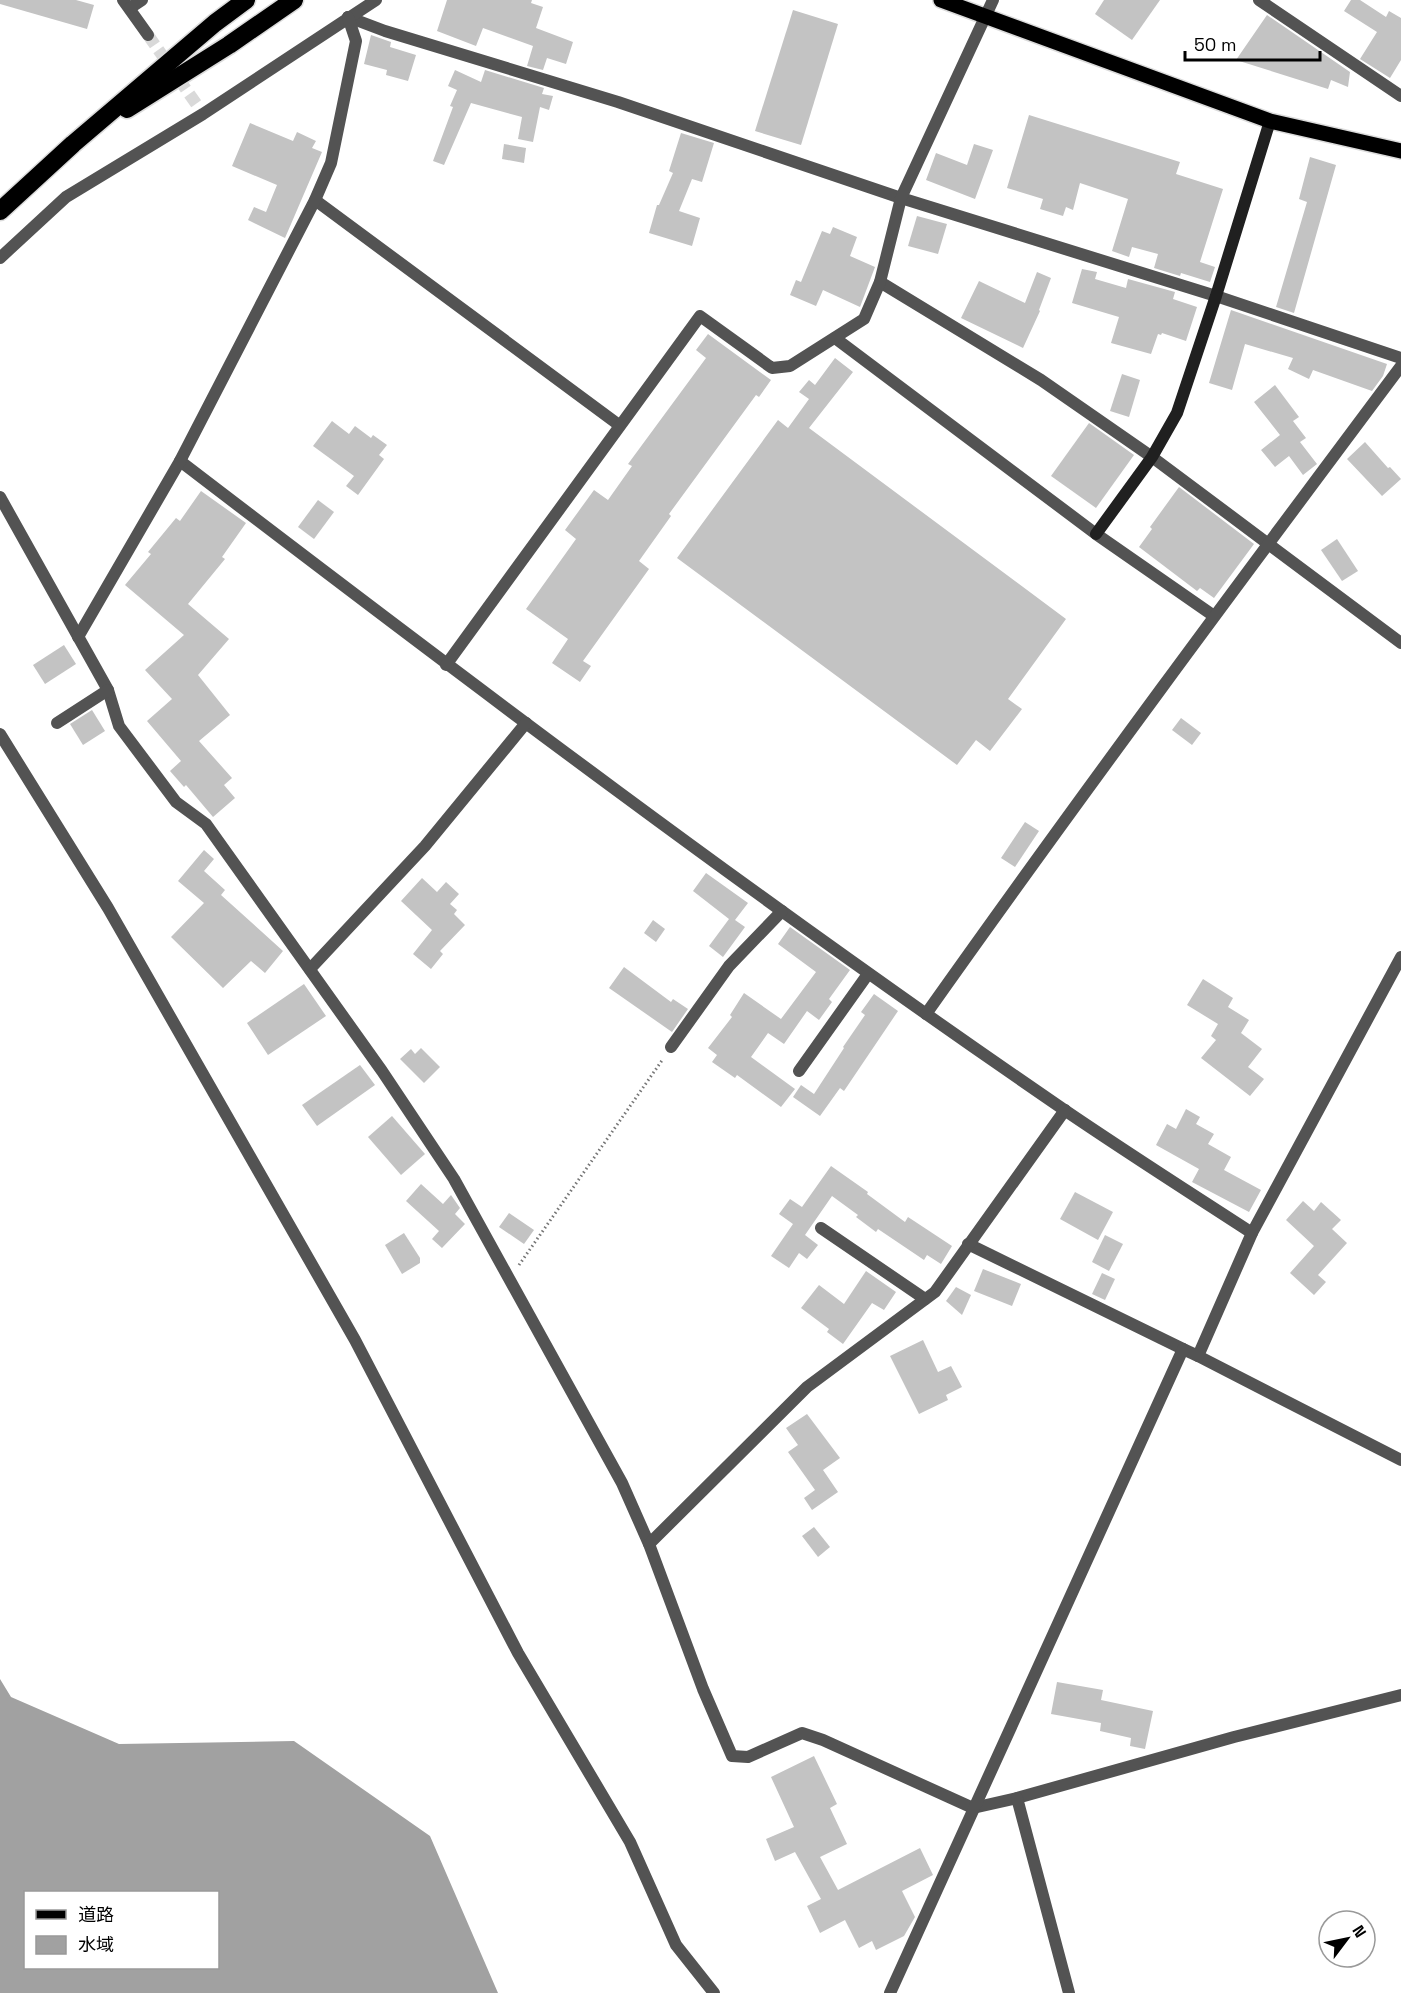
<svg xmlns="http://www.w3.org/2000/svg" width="1401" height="1993" font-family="'Space Grotesk','Noto Sans JP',sans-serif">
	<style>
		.water { fill: #a1a1a1; fill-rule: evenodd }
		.building { fill: #c3c3c3 }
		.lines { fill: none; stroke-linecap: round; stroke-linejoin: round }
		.street-tunnel { stroke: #d9d9d9; stroke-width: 12; stroke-dasharray: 12 6; stroke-linecap: butt }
		.primary-casing { stroke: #dbdbdb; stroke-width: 18 }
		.highway-casing { stroke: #dbdbdb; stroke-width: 21 }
		.path { stroke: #757575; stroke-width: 3; stroke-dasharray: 1.5 3; stroke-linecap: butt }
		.street { stroke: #535353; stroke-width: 12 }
		.secondary { stroke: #202020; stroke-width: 12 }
		.primary { stroke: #000; stroke-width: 15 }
		.highway { stroke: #000; stroke-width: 18 }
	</style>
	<rect width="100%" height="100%" fill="#fff"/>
	<!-- water -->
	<path class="water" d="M 0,1679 L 11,1697 L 119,1744 L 294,1741 L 430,1836 L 498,1993 L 0,1993 ZM 26,1892 L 218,1892 L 218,1968 L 26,1968 Z"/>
	<!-- building -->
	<g class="building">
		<path d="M 0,0 L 76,0 L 94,5 L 87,29 L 0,4 Z"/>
		<path d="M 447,0 L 532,0 L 531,3 L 543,7 L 536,28 L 573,42 L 566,64 L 547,58 L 543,70 L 527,66 L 533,46 L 483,28 L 476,46 L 437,31 Z"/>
		<path d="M 1104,0 L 1160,0 L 1132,40 L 1095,14 Z"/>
		<path d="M 1351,0 L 1360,0 L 1386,17 L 1389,11 L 1401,18 L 1401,60 L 1390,78 L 1360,59 L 1377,32 L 1344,11 Z"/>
		<path d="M 793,10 L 838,24 L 801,145 L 755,131 Z"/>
		<path d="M 1267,15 L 1350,72 L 1348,87 L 1331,80 L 1328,89 L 1236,60 Z"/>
		<path d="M 371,35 L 391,42 L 390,47 L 416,55 L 408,81 L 386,75 L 387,70 L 364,64 Z"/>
		<path d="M 455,70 L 481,82 L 485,70 L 544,88 L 542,94 L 553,96 L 549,110 L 540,107 L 533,142 L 518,139 L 522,117 L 471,103 L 444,165 L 433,161 L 453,107 L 450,106 L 457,90 L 448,86 Z"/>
		<path d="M 1029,115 L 1180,162 L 1176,174 L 1223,189 L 1200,262 L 1215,267 L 1210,282 L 1181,273 L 1180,276 L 1154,268 L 1158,254 L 1132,247 L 1129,257 L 1112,251 L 1128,199 L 1080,183 L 1073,210 L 1066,207 L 1063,216 L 1040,209 L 1043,199 L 1007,188 Z"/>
		<path d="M 250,123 L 293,141 L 297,132 L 316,141 L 312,148 L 322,152 L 285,238 L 248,220 L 254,207 L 266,212 L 277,185 L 232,166 Z"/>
		<path d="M 681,133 L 714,143 L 702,182 L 692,179 L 679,211 L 700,218 L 692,246 L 649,233 L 657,205 L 659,205 L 673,173 L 669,171 Z"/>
		<path d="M 504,144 L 526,148 L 524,163 L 502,159 Z"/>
		<path d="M 974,144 L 993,150 L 975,199 L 926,180 L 936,153 L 967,165 Z"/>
		<path d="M 1310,157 L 1336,165 L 1294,313 L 1276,307 L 1307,202 L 1299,199 Z"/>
		<path d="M 917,216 L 947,224 L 938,254 L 908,246 Z"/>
		<path d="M 833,227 L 857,237 L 850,256 L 875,267 L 860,307 L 823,290 L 816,306 L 790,295 L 796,280 L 801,282 L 822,231 L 830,234 Z"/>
		<path d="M 1082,269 L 1097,272 L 1095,279 L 1126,288 L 1128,279 L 1175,292 L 1173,299 L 1197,307 L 1186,341 L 1162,333 L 1161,335 L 1158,334 L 1151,354 L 1111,343 L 1119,317 L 1072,303 Z"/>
		<path d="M 1037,272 L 1051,278 L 1039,310 L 1040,311 L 1023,348 L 961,318 L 979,281 L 1025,303 Z"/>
		<path d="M 1231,310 L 1387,364 L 1383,376 L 1372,391 L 1313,370 L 1309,379 L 1288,369 L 1293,358 L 1245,344 L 1232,390 L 1209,383 Z"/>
		<path d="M 708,334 L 771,380 L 759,397 L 756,395 L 669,514 L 671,516 L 639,561 L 649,569 L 583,661 L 591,666 L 580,682 L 552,663 L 568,639 L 526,609 L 576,539 L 565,530 L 594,490 L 608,500 L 632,466 L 628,464 L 706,358 L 696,350 Z"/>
		<path d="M 835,358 L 853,372 L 809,428 L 1066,619 L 1008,699 L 1022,709 L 990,751 L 976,740 L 957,765 L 677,558 L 778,420 L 788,428 L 809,399 L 799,392 L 809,380 L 815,385 Z"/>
		<path d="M 1122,374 L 1140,380 L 1129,417 L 1110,411 Z"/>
		<path d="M 1275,385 L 1299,417 L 1293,421 L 1306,438 L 1300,442 L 1317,464 L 1303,475 L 1289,456 L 1275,467 L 1261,450 L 1280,435 L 1254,402 Z"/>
		<path d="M 332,421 L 349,434 L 355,426 L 371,438 L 373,435 L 387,445 L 379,455 L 384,459 L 358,495 L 346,486 L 354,476 L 313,446 Z"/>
		<path d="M 1089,423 L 1134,455 L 1096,508 L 1051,476 Z"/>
		<path d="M 1365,442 L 1388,468 L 1390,467 L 1401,479 L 1382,496 L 1347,459 Z"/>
		<path d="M 1179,487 L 1254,544 L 1214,598 L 1200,588 L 1197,591 L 1139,547 L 1152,529 L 1150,527 Z"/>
		<path d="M 201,491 L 246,523 L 222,557 L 225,559 L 188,604 L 229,639 L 198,675 L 230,715 L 199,741 L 232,778 L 224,785 L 235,798 L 213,817 L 186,785 L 184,787 L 170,771 L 181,761 L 147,721 L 172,699 L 145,670 L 184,635 L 125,585 L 151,554 L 148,552 L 176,518 L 180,521 Z"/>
		<path d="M 318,500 L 334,512 L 314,539 L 298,527 Z"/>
		<path d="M 1337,539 L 1358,571 L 1342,581 L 1321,550 Z"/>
		<path d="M 64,645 L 76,664 L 45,684 L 33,665 Z"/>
		<path d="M 92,710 L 105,731 L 83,745 L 70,724 Z"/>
		<path d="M 1181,718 L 1201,733 L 1192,745 L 1172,730 Z"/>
		<path d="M 1025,822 L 1039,831 L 1015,867 L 1001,858 Z"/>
		<path d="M 204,850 L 214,859 L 204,871 L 225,890 L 221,895 L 283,951 L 265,973 L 251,961 L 223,988 L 171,937 L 204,903 L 178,881 Z"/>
		<path d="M 706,873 L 748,903 L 735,920 L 745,927 L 723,957 L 709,946 L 729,919 L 693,891 Z"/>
		<path d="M 422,878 L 437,892 L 446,882 L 459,894 L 450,904 L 457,910 L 454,914 L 465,925 L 440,951 L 443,954 L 431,969 L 413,954 L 432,930 L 401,901 Z"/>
		<path d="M 653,920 L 665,929 L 656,942 L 644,933 Z"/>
		<path d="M 790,927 L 850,970 L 829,999 L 832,1002 L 819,1020 L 807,1011 L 784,1044 L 768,1033 L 751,1057 L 795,1089 L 781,1107 L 737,1075 L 735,1078 L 712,1062 L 717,1055 L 708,1048 L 732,1017 L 730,1015 L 744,993 L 781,1019 L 816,972 L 778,944 Z"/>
		<path d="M 624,967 L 671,1002 L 673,999 L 688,1009 L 672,1032 L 609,988 Z"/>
		<path d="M 1203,979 L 1233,998 L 1228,1007 L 1249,1020 L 1241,1033 L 1262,1049 L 1248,1067 L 1264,1079 L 1250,1096 L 1201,1058 L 1216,1040 L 1211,1036 L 1218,1024 L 1187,1005 Z"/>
		<path d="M 304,984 L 326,1016 L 268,1055 L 247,1023 Z"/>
		<path d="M 874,994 L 898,1011 L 844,1091 L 840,1088 L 820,1116 L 793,1097 L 801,1085 L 814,1094 L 844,1048 L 843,1047 L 865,1015 L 861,1012 Z"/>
		<path d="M 421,1048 L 440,1067 L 424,1083 L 400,1059 L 411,1049 L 415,1054 Z"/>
		<path d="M 360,1065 L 375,1085 L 317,1126 L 302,1105 Z"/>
		<path d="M 1186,1109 L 1200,1117 L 1196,1124 L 1214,1134 L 1208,1144 L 1231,1157 L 1224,1170 L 1261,1190 L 1249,1212 L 1192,1182 L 1199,1169 L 1156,1145 L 1167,1124 L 1176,1129 Z"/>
		<path d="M 392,1116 L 425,1154 L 401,1175 L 368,1137 Z"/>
		<path d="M 831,1166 L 868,1192 L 867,1194 L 905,1222 L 908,1217 L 952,1246 L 941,1264 L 927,1255 L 924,1260 L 878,1229 L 876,1232 L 856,1217 L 858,1215 L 832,1196 L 805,1235 L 818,1245 L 807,1259 L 799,1253 L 789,1268 L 771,1256 L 793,1224 L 779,1214 L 790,1199 L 802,1207 Z"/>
		<path d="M 421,1184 L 443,1204 L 451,1195 L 460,1208 L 455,1214 L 465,1224 L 442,1248 L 432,1239 L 439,1231 L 406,1201 Z"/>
		<path d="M 1075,1192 L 1113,1212 L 1098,1240 L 1060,1219 Z"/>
		<path d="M 1303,1201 L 1314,1211 L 1321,1202 L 1341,1220 L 1332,1229 L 1347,1243 L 1318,1275 L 1326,1282 L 1314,1295 L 1290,1273 L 1314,1246 L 1286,1220 Z"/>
		<path d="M 509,1213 L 534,1230 L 524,1244 L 499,1227 Z"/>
		<path d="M 404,1233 L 420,1258 L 420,1263 L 402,1274 L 385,1245 Z"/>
		<path d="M 1105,1235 L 1123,1244 L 1109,1271 L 1092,1262 Z"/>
		<path d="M 983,1269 L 1021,1284 L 1012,1306 L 974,1291 Z"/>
		<path d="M 866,1271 L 896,1292 L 884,1310 L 872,1303 L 843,1344 L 827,1332 L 829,1329 L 801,1308 L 819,1285 L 844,1304 Z"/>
		<path d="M 1102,1273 L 1115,1279 L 1105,1300 L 1092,1294 Z"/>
		<path d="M 956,1287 L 971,1295 L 962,1315 L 946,1301 Z"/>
		<path d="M 923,1340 L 938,1372 L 951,1366 L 962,1387 L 946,1395 L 948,1400 L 919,1414 L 890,1356 Z"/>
		<path d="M 807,1414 L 840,1458 L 823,1470 L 838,1492 L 812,1510 L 804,1498 L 815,1490 L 788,1452 L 798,1445 L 786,1428 Z"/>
		<path d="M 814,1527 L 830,1547 L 818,1557 L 802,1536 Z"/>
		<path d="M 1057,1682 L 1103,1690 L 1101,1700 L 1153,1711 L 1145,1749 L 1130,1746 L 1131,1738 L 1100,1731 L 1101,1723 L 1051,1714 Z"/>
		<path d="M 814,1756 L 837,1804 L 830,1808 L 847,1844 L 820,1857 L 838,1890 L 920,1848 L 933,1875 L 902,1891 L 915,1917 L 904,1936 L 876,1950 L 872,1941 L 859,1948 L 845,1920 L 820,1933 L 807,1906 L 821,1899 L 795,1852 L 775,1861 L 766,1839 L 794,1827 L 771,1777 Z"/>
	</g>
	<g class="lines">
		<!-- street-tunnel -->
		<path class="street-tunnel" d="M 148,35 L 197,105"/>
		<!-- primary casing -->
		<g class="primary-casing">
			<path id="primary" d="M 941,0 L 1270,121 L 1401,151"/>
		</g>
		<!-- highway casing -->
		<g class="highway-casing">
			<g id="highway">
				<path d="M 127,109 L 229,45 L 294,0"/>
				<path d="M 0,211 L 73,144 L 215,23 L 246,0"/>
			</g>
		</g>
		<!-- path -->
		<path class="path" d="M 519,1265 L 663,1059"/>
		<!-- street -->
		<g class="street">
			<path d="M 123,0 L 148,35"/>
			<path d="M 1259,0 L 1401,96"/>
			<path d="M 130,8 L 142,0"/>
			<path d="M 348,17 L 385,31 L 618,102 L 901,198 L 1216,296 L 1401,358"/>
			<path d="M 315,200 L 619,425"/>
			<path d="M 0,258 L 66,197 L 203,114 L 376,0"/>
			<path d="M 880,282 L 1041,380 L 1152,457 L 1401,643"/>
			<path d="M 835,338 L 1096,534 L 1214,616"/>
			<path d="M 180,461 C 470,683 762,903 1063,1109 C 1126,1152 1189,1192 1252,1233"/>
			<path d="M 0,497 L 108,690 L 119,726 L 176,802 L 206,824 L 382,1071 L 454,1179 L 622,1483 L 649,1544 L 703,1689 L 732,1756 L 748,1757 L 802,1733 L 823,1740 L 973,1808 L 1017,1798 L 1234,1737 L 1401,1695"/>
			<path d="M 78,637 L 180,461 L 315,200 L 331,163 L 356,41 L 348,17"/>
			<path d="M 446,665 L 700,316 L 772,368 L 790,366 L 864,319 L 880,282 L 901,198 L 993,0"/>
			<path d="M 57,723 L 108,690"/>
			<path d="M 0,734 L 108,908 L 355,1340 L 518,1653 L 630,1842 L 676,1945 L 714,1993"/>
			<path d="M 310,969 L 425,846 L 526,723"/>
			<path d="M 926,1014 C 1081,795 1241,580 1401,366"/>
			<path d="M 671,1047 L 729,966 L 782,911"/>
			<path d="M 799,1071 L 868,974"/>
			<path d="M 821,1228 L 925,1299"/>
			<path d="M 968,1244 L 1183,1349"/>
			<path d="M 1198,1356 L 1401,1460"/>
			<path d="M 649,1544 L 807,1387 L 935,1292 L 1065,1110"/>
			<path d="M 1017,1798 L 1069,1993"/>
			<path d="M 890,1993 L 1183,1349 L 1198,1356 L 1252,1233 L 1401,957"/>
		</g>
		<!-- secondary -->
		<path class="secondary" d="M 1096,534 L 1152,457 L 1177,413 L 1216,296 L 1270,121"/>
		<!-- primary -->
		<use href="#primary" class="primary"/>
		<!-- highway -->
		<use href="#highway" class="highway"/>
	</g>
	<!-- legend -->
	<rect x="24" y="1891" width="195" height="78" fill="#ffffff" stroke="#999999" stroke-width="1.5"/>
	<rect x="36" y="1910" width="30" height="9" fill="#000000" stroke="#999999" stroke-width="1.5"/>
	<text x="78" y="1921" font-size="18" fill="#000000">道路</text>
	<rect x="36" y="1936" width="30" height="18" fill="#a1a1a1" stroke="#999999" stroke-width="1.5"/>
	<text x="78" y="1951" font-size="18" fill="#000000">水域</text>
	<!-- north arrow -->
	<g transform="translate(1347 1939) rotate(58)"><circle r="28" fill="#ffffff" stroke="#999999" stroke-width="1.5"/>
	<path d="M0-4.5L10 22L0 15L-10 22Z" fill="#000000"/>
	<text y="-9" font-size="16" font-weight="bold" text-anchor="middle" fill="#000000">N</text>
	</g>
	<!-- scale -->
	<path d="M1185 51v9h135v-9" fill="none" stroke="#000000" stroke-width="3"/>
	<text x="1194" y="51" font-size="18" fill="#000000" stroke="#ffffff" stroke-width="4.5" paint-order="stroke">50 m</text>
</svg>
